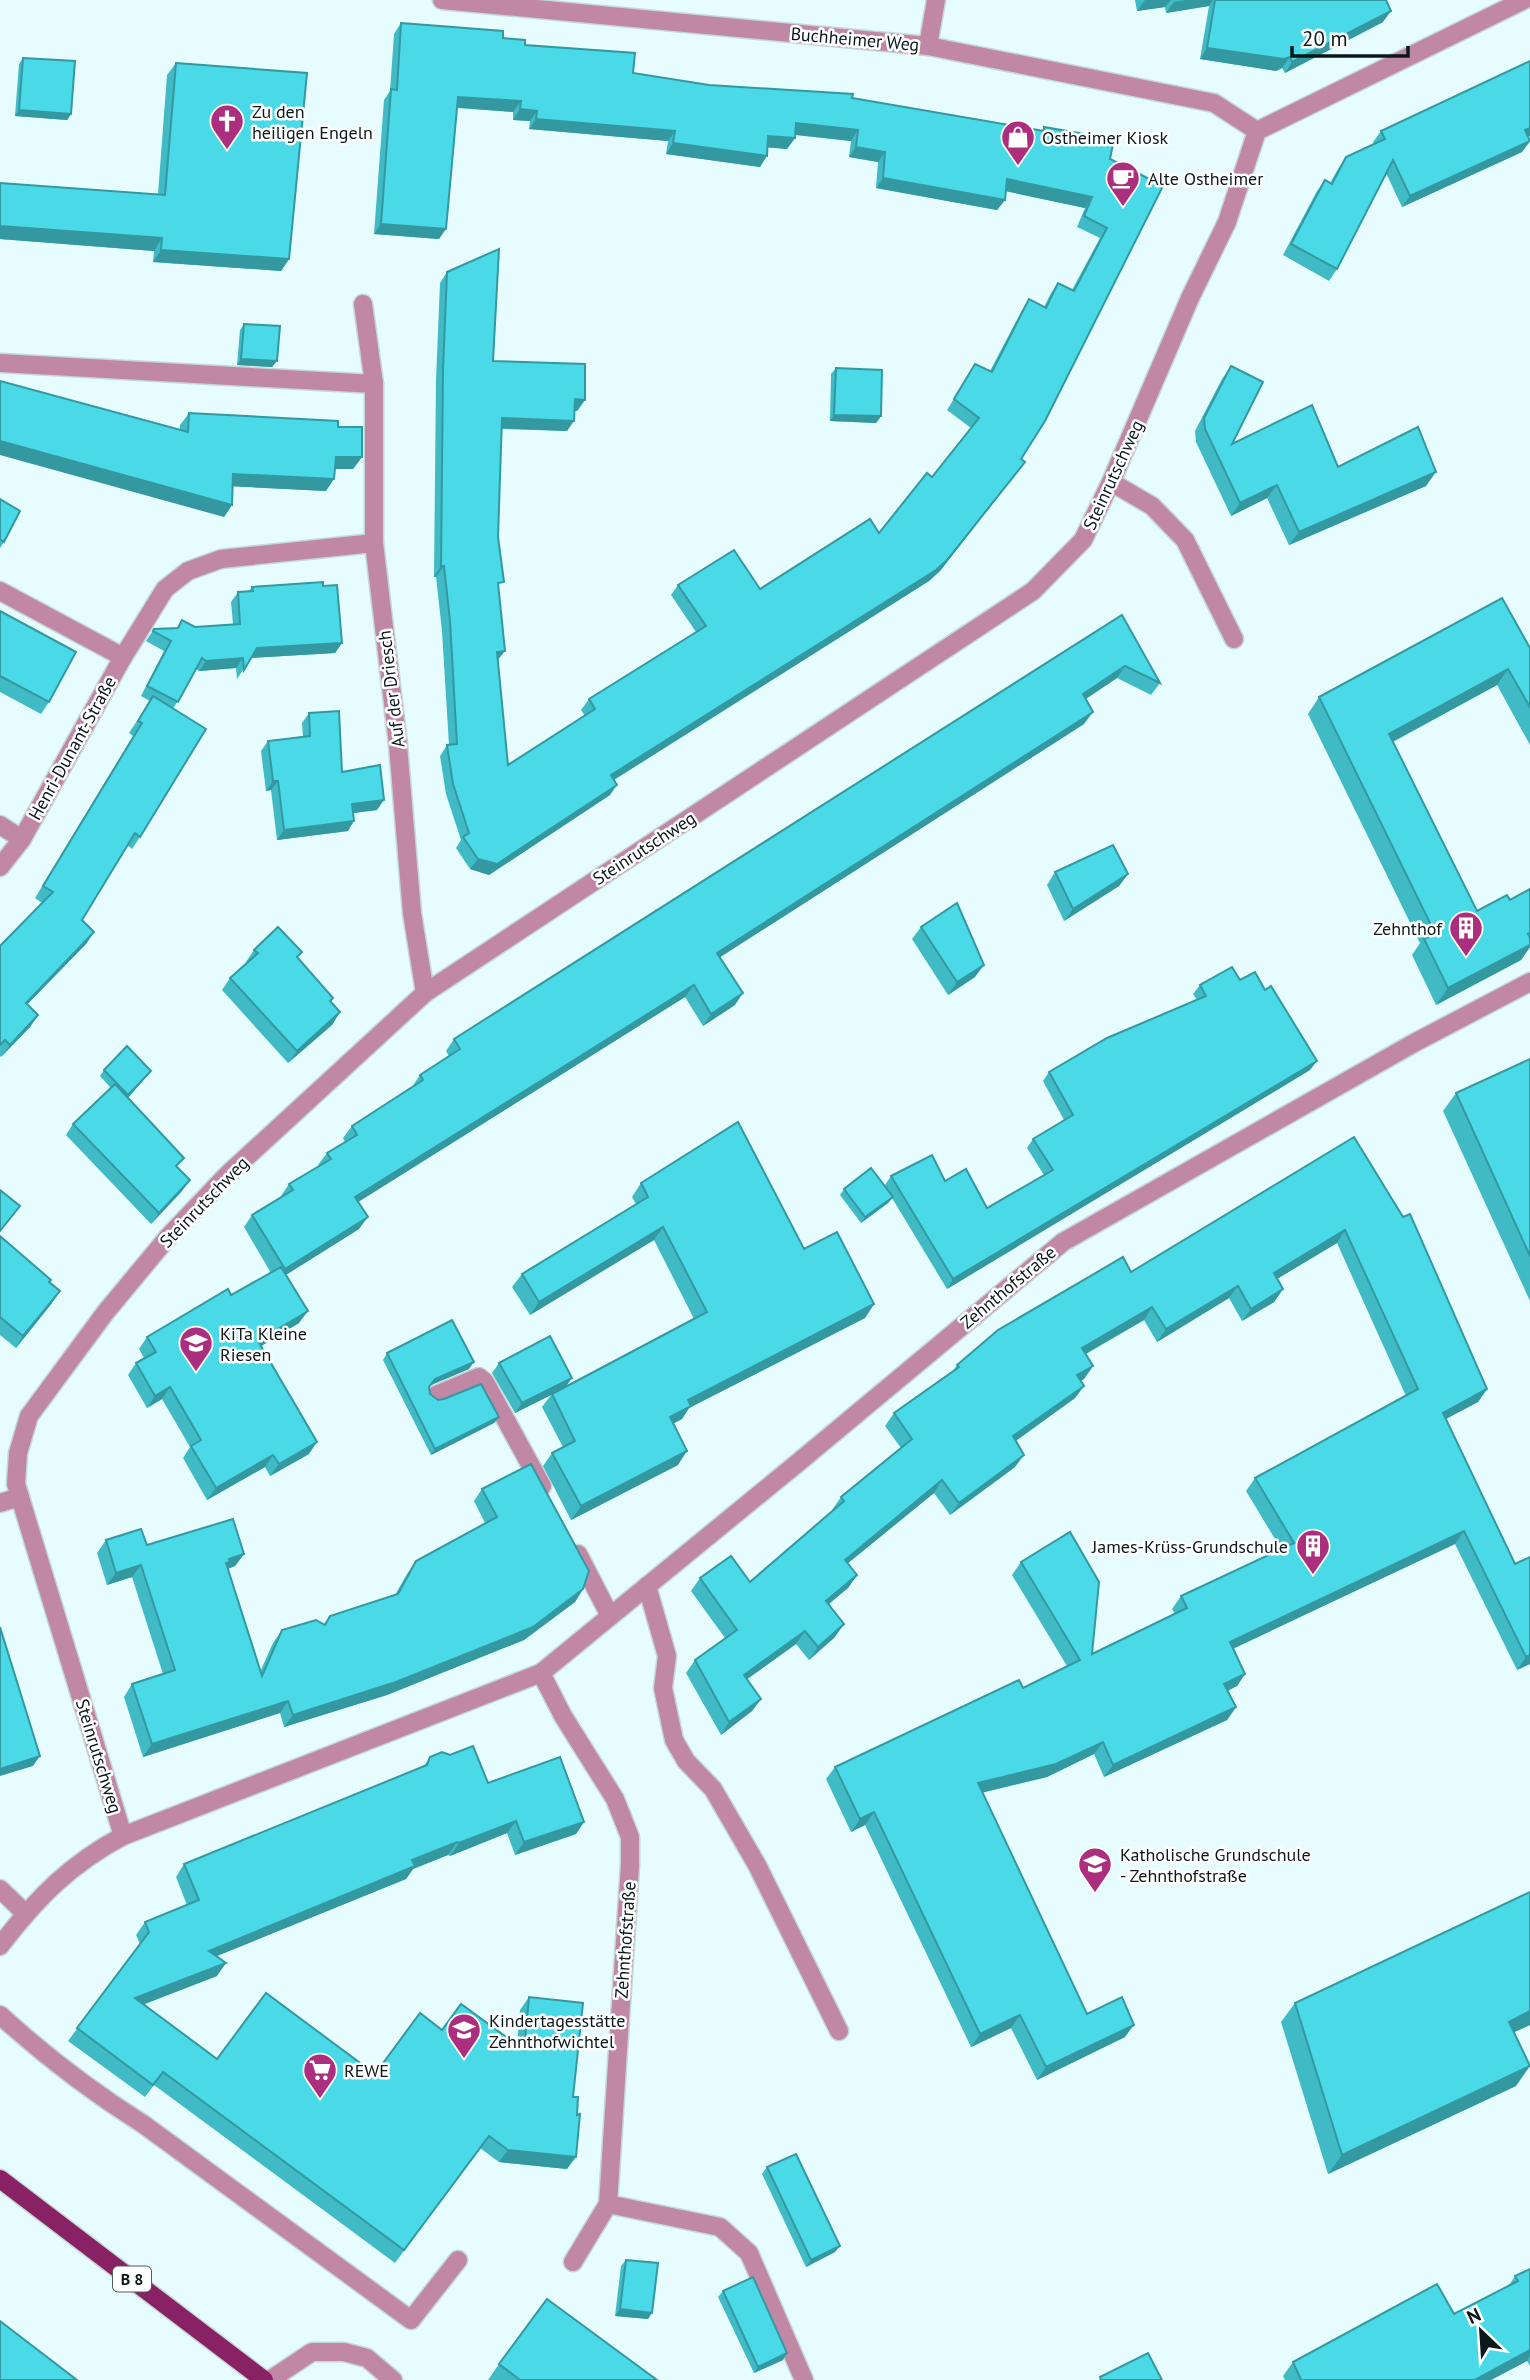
<svg xmlns="http://www.w3.org/2000/svg" width="1530" height="2380" font-family="'PT Sans',sans-serif">
	<style>
		.lines { fill: none; stroke-linecap: round; stroke-linejoin: round }
		.lane-casing { stroke: #c4d8d9; stroke-width: 21 }
		.street-casing { stroke: #c4d8d9; stroke-width: 21 }
		.primary-casing { stroke: #c4d8d9; stroke-width: 21 }
		.lane { stroke: #c188a6; stroke-width: 18 }
		.street { stroke: #c188a6; stroke-width: 18 }
		.primary { stroke: #892264; stroke-width: 18 }
		.wall { fill: #40bbc6 }
		.shaded-wall { fill: #3498a1 }
		.building { fill: #4ad9e6; stroke: #3498a1; stroke-width: 2 }
		.labels { text-anchor: middle; dominant-baseline: central; stroke-width: 5; stroke-linejoin: round; paint-order: stroke }
		.shield { fill: #fff; stroke: #545d5e; stroke-width: 2 }
		.shield-label { font-size: 16px; font-weight: bold; fill: #0b1819 }
		.street-label { font-size: 18px; fill: #0b1819; stroke: #fff }
		.poi-label { font-size: 18px; fill: #0b1819; stroke: #fff; text-anchor: start }
	</style>
	<rect width="100%" height="100%" fill="#e7fcfe"/>
	<g class="lines">
		<!-- lane casing -->
		<g class="lane-casing">
			<g id="lane">
				<path d="M 0,363 L 374,384"/>
				<path d="M 0,591 L 123,657"/>
				<path d="M 0,825 L 22,839"/>
				<path d="M 436,1395 L 479,1377 L 485,1382 L 542,1486"/>
				<path d="M 578,1554 L 610,1616"/>
				<path d="M 647,1586 L 667,1656 L 663,1688 L 674,1740 L 686,1761 L 713,1789 L 757,1865 L 839,2031"/>
				<path d="M 0,1889 L 26,1914"/>
				<path d="M 0,2015 C 45,2056 92,2092 143,2124 L 411,2320 L 458,2260"/>
				<path d="M 608,2204 L 720,2227 L 749,2253 L 804,2380"/>
				<path d="M 270,2380 L 312,2352 L 344,2352 L 367,2358 L 393,2380"/>
			</g>
		</g>
		<!-- street casing -->
		<g class="street-casing">
			<g id="street">
				<path d="M 442,0 L 928,46 L 1214,103 L 1257,131"/>
				<path d="M 928,46 L 936,0"/>
				<path d="M 363,304 L 374,384 L 374,543 L 398,745 L 412,913 L 425,993"/>
				<path d="M 1111,482 L 1152,506 L 1185,540 L 1234,639"/>
				<path d="M 0,867 L 22,839 L 123,657 L 165,589 L 188,571 L 221,559 L 374,543"/>
				<path d="M 0,1503 L 20,1497"/>
				<path d="M 541,1673 L 563,1716 L 615,1799 L 630,1837 L 630,1865 L 608,2204 L 573,2262"/>
				<path d="M 123,1836 L 16,1484 L 18,1453 L 29,1416 L 105,1313 L 168,1237 L 227,1175 L 425,993 L 1033,591 L 1083,540 L 1111,482 L 1190,298 L 1227,222 L 1257,131 L 1524,0"/>
				<path d="M 0,1946 C 36,1899 70,1864 123,1836 L 541,1673 L 800,1461 L 1063,1242 L 1414,1043 L 1530,982"/>
			</g>
		</g>
		<!-- primary casing -->
		<g class="primary-casing">
			<path id="primary" d="M 0,2179 L 264,2380"/>
		</g>
		<!-- lane -->
		<use href="#lane" class="lane"/>
		<!-- street -->
		<use href="#street" class="street"/>
		<!-- primary -->
		<use href="#primary" class="primary"/>
	</g>
	<!-- wall -->
	<g class="wall">
		<path d="M 1135,0 L 1386,0 L 1383,22 L 1285,73 L 1282,68 L 1276,71 L 1200,59 L 1209,6 L 1166,13 L 1165,7 L 1137,11 Z"/>
		<path d="M 401,23 L 503,38 L 525,45 L 633,73 L 709,85 L 852,98 L 1042,131 L 1044,127 L 1163,186 L 1021,459 L 1017,472 L 940,571 L 929,581 L 614,780 L 610,795 L 489,875 L 470,869 L 456,848 L 461,840 L 446,794 L 440,756 L 447,745 L 449,745 L 442,631 L 436,577 L 434,577 L 436,380 L 440,283 L 447,272 L 493,361 L 585,400 L 577,411 L 575,411 L 567,431 L 501,429 L 498,537 L 498,660 L 508,765 L 585,716 L 581,710 L 589,699 L 696,632 L 671,595 L 678,585 L 760,589 L 879,533 L 932,477 L 971,428 L 947,410 L 975,364 L 990,371 L 1022,310 L 1029,299 L 1044,307 L 1051,293 L 1058,283 L 1072,290 L 1100,238 L 1077,227 L 1085,208 L 1006,191 L 1005,200 L 997,210 L 876,188 L 878,162 L 849,157 L 851,141 L 795,135 L 795,138 L 787,149 L 767,147 L 760,167 L 666,154 L 668,141 L 529,129 L 530,121 L 513,120 L 513,112 L 457,108 L 439,239 L 374,234 L 384,100 L 390,91 L 394,34 Z"/>
		<path d="M 23,58 L 71,114 L 67,120 L 15,116 L 19,64 Z"/>
		<path d="M 1530,61 L 1530,136 L 1528,137 L 1530,141 L 1522,152 L 1402,207 L 1386,173 L 1337,269 L 1329,281 L 1283,255 L 1317,191 L 1325,180 L 1330,183 L 1338,169 L 1346,157 L 1374,144 L 1373,142 L 1381,131 Z"/>
		<path d="M 176,63 L 289,259 L 281,271 L 153,262 L 154,251 L 0,239 L 0,183 L 158,194 L 167,75 Z"/>
		<path d="M 244,324 L 277,361 L 272,367 L 237,365 L 240,330 Z"/>
		<path d="M 1231,366 L 1232,444 L 1426,486 L 1289,545 L 1267,498 L 1231,516 L 1196,442 L 1195,431 L 1222,379 Z"/>
		<path d="M 836,368 L 881,416 L 876,423 L 830,421 L 831,374 Z"/>
		<path d="M 189,413 L 338,427 L 362,457 L 353,469 L 335,469 L 326,491 L 233,486 L 232,505 L 224,517 L 180,430 L 180,425 Z"/>
		<path d="M 0,499 L 4,542 L 0,548 Z"/>
		<path d="M 323,586 L 342,643 L 335,653 L 251,658 L 237,679 L 236,668 L 199,671 L 196,669 L 173,709 L 140,837 L 132,849 L 127,845 L 82,920 L 94,932 L 86,944 L 27,1004 L 38,1015 L 30,1027 L 1,1057 L 0,1056 L 0,946 L 42,903 L 35,898 L 133,736 L 129,733 L 150,701 L 141,696 L 164,651 L 146,641 L 154,629 L 177,628 L 182,620 L 195,627 L 233,624 L 231,602 L 238,592 L 249,591 L 252,587 Z"/>
		<path d="M 0,611 L 49,702 L 41,714 L 0,692 Z"/>
		<path d="M 1122,615 L 1160,683 L 1151,695 L 1117,678 L 1086,699 L 1084,724 L 720,957 L 735,1005 L 703,1026 L 685,997 L 358,1202 L 359,1229 L 286,1275 L 299,1323 L 261,1346 L 309,1454 L 270,1476 L 265,1467 L 207,1500 L 183,1458 L 190,1447 L 162,1399 L 147,1408 L 128,1375 L 136,1363 L 144,1358 L 139,1349 L 147,1337 L 231,1295 L 271,1273 L 244,1227 L 252,1215 L 282,1197 L 281,1196 L 289,1184 L 319,1166 L 318,1165 L 327,1153 L 345,1142 L 343,1138 L 352,1126 L 412,1087 L 420,1075 L 449,1056 L 446,1051 L 454,1039 Z"/>
		<path d="M 1530,648 L 1530,745 L 1497,685 L 1393,742 L 1477,911 L 1510,900 L 1530,889 L 1530,947 L 1521,960 L 1436,1005 L 1412,955 L 1420,943 L 1308,714 L 1319,697 Z"/>
		<path d="M 309,713 L 342,772 L 377,810 L 353,813 L 348,831 L 277,840 L 271,790 L 266,791 L 261,751 L 268,741 L 303,737 L 302,723 Z"/>
		<path d="M 1055,872 L 1128,874 L 1119,886 L 1064,921 L 1047,885 Z"/>
		<path d="M 921,927 L 975,977 L 948,995 L 912,939 Z"/>
		<path d="M 254,950 L 298,958 L 333,998 L 331,1002 L 340,1012 L 332,1025 L 288,1063 L 222,990 L 230,978 L 247,963 L 246,962 Z"/>
		<path d="M 1240,980 L 1310,1070 L 947,1289 L 892,1198 L 888,1203 L 861,1223 L 840,1195 L 844,1189 L 888,1191 L 885,1185 L 891,1176 L 945,1181 L 987,1208 L 1044,1175 L 1027,1148 L 1033,1139 L 1064,1120 L 1043,1081 L 1049,1072 L 1197,1000 L 1193,994 L 1200,985 Z"/>
		<path d="M 1530,1059 L 1530,1301 L 1443,1111 L 1456,1093 Z"/>
		<path d="M 104,1070 L 146,1077 L 128,1098 L 177,1167 L 182,1191 L 151,1224 L 66,1135 L 73,1124 L 111,1088 L 100,1076 Z"/>
		<path d="M 1354,1137 L 1487,1389 L 1478,1402 L 1446,1419 L 1515,1564 L 1530,1557 L 1530,1664 L 1517,1670 L 1455,1544 L 1234,1648 L 1245,1674 L 1237,1686 L 1228,1691 L 1236,1707 L 1227,1720 L 1104,1777 L 1094,1754 L 1047,1777 L 982,1792 L 1087,2014 L 1125,2037 L 1037,2080 L 1011,2028 L 971,2047 L 865,1825 L 851,1832 L 826,1779 L 835,1767 L 1023,1688 L 1067,1666 L 1012,1575 L 1021,1562 L 1092,1654 L 1175,1614 L 1172,1609 L 1181,1596 L 1281,1549 L 1246,1491 L 1255,1478 L 1406,1396 L 1337,1243 L 1277,1279 L 1283,1289 L 1274,1302 L 1242,1321 L 1229,1298 L 1157,1342 L 1144,1320 L 1086,1354 L 1093,1366 L 1084,1379 L 1080,1381 L 1084,1386 L 1075,1398 L 1016,1441 L 1015,1467 L 950,1515 L 934,1493 L 848,1563 L 857,1575 L 848,1588 L 828,1604 L 835,1637 L 809,1660 L 796,1644 L 747,1679 L 761,1699 L 752,1711 L 721,1735 L 686,1673 L 695,1660 L 725,1638 L 691,1591 L 700,1578 L 750,1582 L 833,1511 L 832,1510 L 841,1497 L 901,1448 L 885,1426 L 894,1413 L 953,1371 L 957,1365 L 1131,1272 Z"/>
		<path d="M 641,1183 L 804,1249 L 874,1304 L 865,1318 L 689,1408 L 682,1419 L 673,1424 L 678,1465 L 571,1520 L 543,1466 L 552,1453 L 563,1447 L 542,1407 L 551,1395 L 515,1413 L 492,1373 L 499,1363 L 566,1386 L 694,1319 L 654,1240 L 530,1315 L 512,1287 L 522,1274 L 636,1204 L 632,1197 Z"/>
		<path d="M 0,1236 L 52,1303 L 16,1348 L 0,1335 Z"/>
		<path d="M 387,1353 L 469,1369 L 431,1385 L 429,1387 L 430,1394 L 438,1400 L 499,1417 L 494,1423 L 431,1455 L 383,1360 Z"/>
		<path d="M 482,1489 L 583,1589 L 575,1602 L 524,1640 L 387,1695 L 284,1727 L 280,1713 L 143,1757 L 124,1697 L 132,1684 L 163,1674 L 132,1577 L 107,1585 L 97,1553 L 106,1540 L 147,1545 L 244,1554 L 235,1566 L 228,1569 L 260,1672 L 273,1643 L 282,1630 L 324,1624 L 330,1616 L 395,1595 L 407,1574 L 416,1561 L 485,1523 L 474,1501 Z"/>
		<path d="M 430,1757 L 488,1783 L 584,1822 L 576,1834 L 515,1855 L 507,1833 L 450,1856 L 448,1855 L 413,1869 L 406,1879 L 216,1956 L 217,1976 L 143,2004 L 217,2059 L 375,2074 L 442,2030 L 517,2045 L 520,2010 L 529,1997 L 573,2097 L 567,2169 L 499,2162 L 480,2148 L 395,2263 L 154,2085 L 145,2097 L 68,2041 L 140,1944 L 136,1935 L 145,1922 L 187,1905 L 176,1877 L 184,1864 L 424,1766 Z"/>
		<path d="M 1530,1892 L 1530,2025 L 1514,2032 L 1516,2086 L 1328,2174 L 1281,2022 L 1295,2003 Z"/>
		<path d="M 767,2167 L 835,2252 L 806,2267 L 762,2174 Z"/>
		<path d="M 626,2260 L 648,2319 L 615,2316 L 621,2266 Z"/>
		<path d="M 1530,2269 L 1530,2366 L 1527,2361 L 1491,2380 L 1285,2380 L 1283,2376 L 1293,2362 L 1454,2314 L 1508,2287 L 1515,2276 Z"/>
		<path d="M 723,2291 L 783,2360 L 754,2373 L 718,2297 Z"/>
		<path d="M 499,2364 L 657,2380 L 488,2380 Z"/>
	</g>
	<!-- shaded-wall -->
	<g class="shaded-wall">
		<path d="M 1145,0 L 1171,0 L 1165,7 L 1137,11 Z"/>
		<path d="M 1186,0 L 1213,0 L 1209,6 L 1166,13 L 1174,2 Z"/>
		<path d="M 1391,11 L 1383,22 L 1285,73 L 1292,62 Z"/>
		<path d="M 1207,48 L 1290,57 L 1282,68 L 1276,71 L 1200,59 Z"/>
		<path d="M 458,97 L 521,101 L 513,112 L 450,107 Z"/>
		<path d="M 520,109 L 537,111 L 530,121 L 513,120 Z"/>
		<path d="M 19,110 L 71,114 L 67,120 L 15,116 Z"/>
		<path d="M 536,119 L 675,131 L 668,141 L 529,129 Z"/>
		<path d="M 796,123 L 858,130 L 851,141 L 789,134 Z"/>
		<path d="M 1530,128 L 1530,136 L 1517,142 L 1525,130 Z"/>
		<path d="M 768,136 L 795,138 L 787,149 L 761,147 Z"/>
		<path d="M 1530,141 L 1522,152 L 1402,207 L 1410,196 Z"/>
		<path d="M 673,143 L 767,156 L 760,167 L 666,154 Z"/>
		<path d="M 856,147 L 885,152 L 878,162 L 849,157 Z"/>
		<path d="M 883,178 L 1005,200 L 997,210 L 876,188 Z"/>
		<path d="M 1007,179 L 1092,197 L 1085,208 L 1000,190 Z"/>
		<path d="M 381,224 L 446,229 L 439,239 L 374,234 Z"/>
		<path d="M 0,226 L 162,238 L 154,251 L 0,239 Z"/>
		<path d="M 161,250 L 289,259 L 281,271 L 153,262 Z"/>
		<path d="M 241,359 L 277,361 L 272,367 L 237,365 Z"/>
		<path d="M 575,399 L 585,400 L 577,411 L 568,410 Z"/>
		<path d="M 834,415 L 881,416 L 876,423 L 830,421 Z"/>
		<path d="M 502,418 L 574,421 L 567,431 L 494,428 Z"/>
		<path d="M 0,441 L 232,505 L 224,517 L 0,455 Z"/>
		<path d="M 336,457 L 362,457 L 353,469 L 327,469 Z"/>
		<path d="M 1025,462 L 940,571 L 929,581 L 604,786 L 611,775 Z"/>
		<path d="M 1436,472 L 1426,486 L 1289,545 L 1299,532 Z"/>
		<path d="M 233,474 L 334,479 L 326,491 L 225,486 Z"/>
		<path d="M 1277,485 L 1267,498 L 1231,516 L 1240,503 Z"/>
		<path d="M 441,566 L 444,566 L 436,577 L 434,577 Z"/>
		<path d="M 342,643 L 335,653 L 250,658 L 257,648 Z"/>
		<path d="M 505,651 L 497,661 L 497,652 Z"/>
		<path d="M 243,658 L 236,668 L 199,671 L 206,661 Z"/>
		<path d="M 1125,666 L 1117,678 L 1075,706 L 1083,694 Z"/>
		<path d="M 1508,669 L 1497,685 L 1377,750 L 1389,734 Z"/>
		<path d="M 1093,712 L 1084,724 L 708,965 L 717,953 Z"/>
		<path d="M 273,781 L 278,781 L 271,790 L 266,791 Z"/>
		<path d="M 617,785 L 610,795 L 489,875 L 470,869 L 478,859 Z"/>
		<path d="M 384,800 L 377,810 L 346,814 L 352,804 Z"/>
		<path d="M 354,821 L 348,831 L 277,840 L 284,830 Z"/>
		<path d="M 1128,874 L 1119,886 L 1064,921 L 1073,909 Z"/>
		<path d="M 94,932 L 86,944 L 17,1015 L 26,1003 Z"/>
		<path d="M 1530,945 L 1530,947 L 1521,960 L 1436,1005 L 1448,988 Z"/>
		<path d="M 984,965 L 975,977 L 948,995 L 957,982 Z"/>
		<path d="M 694,985 L 685,997 L 347,1209 L 355,1197 Z"/>
		<path d="M 743,993 L 735,1005 L 703,1026 L 711,1014 Z"/>
		<path d="M 340,1012 L 332,1025 L 288,1063 L 297,1051 Z"/>
		<path d="M 38,1015 L 30,1027 L 1,1057 L 10,1045 Z"/>
		<path d="M 1317,1061 L 1310,1070 L 947,1289 L 953,1279 Z"/>
		<path d="M 151,1071 L 146,1077 L 124,1102 L 128,1095 Z"/>
		<path d="M 190,1180 L 182,1191 L 151,1224 L 159,1213 Z"/>
		<path d="M 893,1197 L 888,1203 L 861,1223 L 865,1217 Z"/>
		<path d="M 368,1217 L 359,1229 L 276,1281 L 285,1269 Z"/>
		<path d="M 663,1227 L 654,1240 L 530,1315 L 539,1302 Z"/>
		<path d="M 1345,1230 L 1337,1243 L 1265,1286 L 1274,1273 Z"/>
		<path d="M 1238,1286 L 1229,1298 L 1157,1342 L 1166,1329 Z"/>
		<path d="M 1283,1289 L 1274,1302 L 1242,1321 L 1251,1309 Z"/>
		<path d="M 60,1291 L 52,1303 L 16,1348 L 23,1336 Z"/>
		<path d="M 874,1304 L 865,1318 L 689,1408 L 682,1419 L 660,1430 L 670,1417 L 688,1400 Z"/>
		<path d="M 1152,1307 L 1144,1320 L 1073,1361 L 1082,1348 Z"/>
		<path d="M 308,1311 L 299,1323 L 250,1353 L 258,1341 Z"/>
		<path d="M 474,1362 L 469,1369 L 431,1385 L 435,1379 Z"/>
		<path d="M 1093,1366 L 1084,1379 L 1068,1388 L 1077,1375 Z"/>
		<path d="M 572,1378 L 565,1388 L 515,1413 L 522,1403 Z"/>
		<path d="M 1084,1386 L 1075,1398 L 1004,1449 L 1013,1436 Z"/>
		<path d="M 170,1387 L 162,1399 L 147,1408 L 155,1396 Z"/>
		<path d="M 1487,1389 L 1478,1402 L 1434,1425 L 1443,1413 Z"/>
		<path d="M 499,1417 L 494,1423 L 431,1455 L 435,1449 Z"/>
		<path d="M 317,1442 L 309,1454 L 270,1476 L 279,1464 Z"/>
		<path d="M 687,1451 L 678,1465 L 571,1520 L 581,1506 Z"/>
		<path d="M 273,1455 L 265,1467 L 207,1500 L 216,1488 Z"/>
		<path d="M 1024,1455 L 1015,1467 L 950,1515 L 959,1503 Z"/>
		<path d="M 942,1480 L 934,1493 L 836,1573 L 845,1560 Z"/>
		<path d="M 1464,1531 L 1455,1544 L 1222,1654 L 1230,1642 Z"/>
		<path d="M 244,1554 L 235,1566 L 224,1570 L 217,1575 L 229,1559 Z"/>
		<path d="M 141,1565 L 132,1577 L 107,1585 L 116,1573 Z"/>
		<path d="M 857,1575 L 848,1588 L 817,1614 L 826,1601 Z"/>
		<path d="M 583,1589 L 575,1602 L 524,1640 L 387,1695 L 284,1727 L 293,1715 Z"/>
		<path d="M 844,1624 L 835,1637 L 809,1660 L 818,1647 Z"/>
		<path d="M 805,1631 L 796,1644 L 735,1688 L 744,1675 Z"/>
		<path d="M 1530,1655 L 1530,1664 L 1517,1670 L 1526,1657 Z"/>
		<path d="M 1245,1674 L 1237,1686 L 1215,1696 L 1224,1684 Z"/>
		<path d="M 761,1699 L 752,1711 L 721,1735 L 729,1722 Z"/>
		<path d="M 288,1701 L 280,1713 L 143,1757 L 152,1744 Z"/>
		<path d="M 1236,1707 L 1227,1720 L 1104,1777 L 1113,1765 Z"/>
		<path d="M 1103,1742 L 1094,1754 L 1047,1777 L 969,1796 L 978,1783 Z"/>
		<path d="M 40,1756 L 33,1766 L 0,1776 L 0,1769 Z"/>
		<path d="M 874,1812 L 865,1825 L 851,1832 L 860,1819 Z"/>
		<path d="M 516,1821 L 507,1833 L 450,1856 L 459,1843 Z"/>
		<path d="M 584,1822 L 576,1834 L 515,1855 L 524,1842 Z"/>
		<path d="M 457,1842 L 448,1855 L 413,1869 L 406,1879 L 200,1963 L 209,1951 L 412,1860 Z"/>
		<path d="M 226,1963 L 217,1976 L 127,2011 L 135,1998 Z"/>
		<path d="M 1530,2011 L 1530,2025 L 1495,2041 L 1509,2022 Z"/>
		<path d="M 1020,2015 L 1011,2028 L 971,2047 L 980,2034 Z"/>
		<path d="M 1134,2025 L 1125,2037 L 1037,2080 L 1046,2067 Z"/>
		<path d="M 1530,2066 L 1516,2086 L 1328,2174 L 1342,2155 Z"/>
		<path d="M 508,2150 L 576,2157 L 567,2169 L 499,2162 Z"/>
		<path d="M 840,2246 L 835,2252 L 806,2267 L 811,2260 Z"/>
		<path d="M 620,2309 L 652,2313 L 648,2319 L 615,2316 Z"/>
		<path d="M 1530,2350 L 1530,2356 L 1527,2361 L 1491,2380 L 1475,2380 Z"/>
		<path d="M 787,2353 L 783,2360 L 754,2373 L 758,2367 Z"/>
	</g>
	<!-- building -->
	<g class="building">
		<path d="M 1215,0 L 1386,0 L 1391,11 L 1292,62 L 1290,57 L 1284,59 L 1207,48 Z"/>
		<path d="M 401,23 L 503,31 L 503,38 L 525,40 L 525,45 L 635,53 L 633,73 L 709,85 L 853,94 L 852,98 L 1044,131 L 1044,127 L 1114,139 L 1110,159 L 1163,186 L 1045,421 L 1021,459 L 1025,462 L 947,560 L 936,570 L 611,775 L 617,785 L 497,864 L 478,859 L 463,837 L 469,833 L 453,784 L 447,745 L 457,744 L 450,621 L 444,566 L 441,566 L 443,370 L 447,272 L 499,249 L 493,361 L 585,364 L 585,400 L 575,399 L 574,421 L 502,418 L 498,537 L 504,582 L 498,583 L 505,651 L 497,652 L 508,765 L 595,709 L 589,699 L 706,626 L 678,585 L 734,550 L 760,589 L 870,519 L 879,533 L 927,473 L 932,477 L 979,418 L 954,399 L 975,364 L 992,372 L 1029,299 L 1046,308 L 1058,283 L 1074,291 L 1107,228 L 1084,216 L 1092,197 L 1007,179 L 1005,200 L 883,178 L 885,152 L 856,147 L 858,130 L 796,123 L 795,138 L 768,136 L 767,156 L 673,143 L 675,131 L 536,119 L 537,111 L 520,109 L 521,101 L 458,97 L 446,229 L 381,224 L 391,89 L 397,90 Z"/>
		<path d="M 23,58 L 75,61 L 71,114 L 19,110 Z"/>
		<path d="M 1530,61 L 1530,128 L 1525,130 L 1530,141 L 1410,196 L 1393,160 L 1337,269 L 1291,244 L 1325,180 L 1332,184 L 1346,157 L 1385,139 L 1381,131 Z"/>
		<path d="M 176,63 L 307,73 L 289,259 L 161,250 L 162,238 L 0,226 L 0,183 L 165,195 Z"/>
		<path d="M 244,324 L 280,326 L 277,361 L 241,359 Z"/>
		<path d="M 1231,366 L 1263,382 L 1232,444 L 1312,405 L 1338,467 L 1418,427 L 1436,472 L 1299,532 L 1277,485 L 1240,503 L 1205,429 L 1204,418 Z"/>
		<path d="M 836,368 L 882,370 L 881,416 L 834,415 Z"/>
		<path d="M 0,381 L 188,432 L 189,413 L 338,421 L 338,427 L 362,427 L 362,457 L 336,457 L 334,479 L 233,474 L 232,505 L 0,441 Z"/>
		<path d="M 0,499 L 20,511 L 4,542 L 0,539 Z"/>
		<path d="M 323,582 L 323,586 L 337,585 L 342,643 L 257,648 L 244,670 L 243,658 L 206,661 L 202,658 L 178,702 L 147,686 L 171,641 L 153,631 L 154,629 L 178,628 L 182,620 L 195,627 L 240,624 L 238,592 L 253,591 L 252,587 Z"/>
		<path d="M 1502,598 L 1530,648 L 1530,707 L 1508,669 L 1389,734 L 1477,911 L 1507,895 L 1510,900 L 1530,889 L 1530,933 L 1528,934 L 1530,938 L 1530,945 L 1448,988 L 1424,939 L 1435,933 L 1319,697 Z"/>
		<path d="M 0,611 L 76,652 L 49,702 L 0,676 Z"/>
		<path d="M 1122,615 L 1160,683 L 1125,666 L 1083,694 L 1093,712 L 717,953 L 743,993 L 711,1014 L 694,985 L 355,1197 L 368,1217 L 285,1269 L 252,1215 L 293,1190 L 289,1184 L 331,1159 L 327,1153 L 357,1135 L 352,1126 L 423,1080 L 420,1075 L 460,1049 L 454,1039 Z"/>
		<path d="M 153,696 L 206,729 L 140,837 L 135,833 L 82,920 L 94,932 L 26,1003 L 38,1015 L 10,1045 L 5,1040 L 0,1045 L 0,946 L 53,892 L 43,886 L 142,723 L 138,721 Z"/>
		<path d="M 339,711 L 342,772 L 380,765 L 384,800 L 352,804 L 354,821 L 284,830 L 278,781 L 273,781 L 268,741 L 310,736 L 309,713 Z"/>
		<path d="M 1113,845 L 1128,874 L 1073,909 L 1055,872 Z"/>
		<path d="M 957,903 L 984,965 L 957,982 L 921,927 Z"/>
		<path d="M 278,927 L 302,952 L 297,957 L 333,998 L 330,1001 L 340,1012 L 297,1051 L 230,978 L 258,953 L 254,950 Z"/>
		<path d="M 1232,967 L 1240,980 L 1255,972 L 1265,990 L 1271,986 L 1317,1061 L 953,1279 L 891,1176 L 932,1155 L 945,1181 L 966,1169 L 987,1208 L 1053,1170 L 1033,1139 L 1073,1115 L 1049,1072 L 1107,1038 L 1206,996 L 1200,985 Z"/>
		<path d="M 127,1046 L 151,1071 L 128,1095 L 104,1070 Z"/>
		<path d="M 1530,1059 L 1530,1256 L 1456,1093 Z"/>
		<path d="M 115,1084 L 184,1158 L 176,1166 L 190,1180 L 159,1213 L 73,1124 Z"/>
		<path d="M 738,1122 L 804,1249 L 837,1232 L 874,1304 L 688,1400 L 691,1406 L 670,1417 L 687,1451 L 581,1506 L 552,1453 L 575,1441 L 552,1394 L 707,1312 L 663,1227 L 539,1302 L 522,1274 L 648,1197 L 641,1183 Z"/>
		<path d="M 1354,1137 L 1403,1217 L 1410,1214 L 1487,1389 L 1443,1413 L 1515,1564 L 1530,1557 L 1530,1655 L 1526,1657 L 1464,1531 L 1230,1642 L 1245,1674 L 1224,1684 L 1236,1707 L 1113,1765 L 1103,1742 L 1056,1764 L 978,1783 L 1087,2014 L 1122,1997 L 1134,2025 L 1046,2067 L 1020,2015 L 980,2034 L 874,1812 L 860,1819 L 835,1767 L 1019,1680 L 1023,1688 L 1080,1660 L 1021,1562 L 1070,1532 L 1099,1582 L 1092,1654 L 1187,1608 L 1181,1596 L 1294,1543 L 1255,1478 L 1418,1389 L 1345,1230 L 1274,1273 L 1283,1289 L 1251,1309 L 1238,1286 L 1166,1329 L 1152,1307 L 1082,1348 L 1093,1366 L 1077,1375 L 1084,1386 L 1013,1436 L 1024,1455 L 959,1503 L 942,1480 L 845,1560 L 857,1575 L 826,1601 L 844,1624 L 818,1647 L 805,1631 L 744,1675 L 761,1699 L 729,1722 L 695,1660 L 737,1630 L 700,1578 L 731,1556 L 750,1582 L 844,1501 L 841,1497 L 912,1439 L 894,1413 L 959,1367 L 957,1365 L 998,1330 L 1123,1257 L 1131,1272 Z"/>
		<path d="M 871,1168 L 893,1197 L 865,1217 L 844,1189 Z"/>
		<path d="M 0,1190 L 20,1206 L 0,1231 Z"/>
		<path d="M 0,1236 L 51,1280 L 49,1282 L 60,1291 L 23,1336 L 0,1317 Z"/>
		<path d="M 281,1267 L 308,1311 L 258,1341 L 317,1442 L 279,1464 L 273,1455 L 216,1488 L 191,1446 L 201,1440 L 170,1387 L 155,1396 L 136,1363 L 156,1352 L 147,1337 L 228,1289 L 231,1295 Z"/>
		<path d="M 452,1320 L 474,1362 L 435,1379 L 429,1387 L 430,1394 L 438,1400 L 444,1399 L 481,1384 L 499,1417 L 435,1449 L 387,1353 Z"/>
		<path d="M 550,1336 L 572,1378 L 522,1403 L 499,1363 Z"/>
		<path d="M 531,1464 L 589,1571 L 583,1589 L 533,1627 L 396,1682 L 293,1715 L 288,1701 L 152,1744 L 132,1684 L 175,1670 L 141,1565 L 116,1573 L 106,1540 L 141,1529 L 147,1545 L 233,1519 L 244,1554 L 229,1559 L 230,1562 L 226,1563 L 262,1676 L 282,1630 L 316,1620 L 325,1625 L 330,1616 L 398,1594 L 416,1561 L 497,1517 L 482,1489 Z"/>
		<path d="M 0,1627 L 40,1756 L 0,1769 Z"/>
		<path d="M 473,1746 L 488,1783 L 560,1757 L 584,1822 L 524,1842 L 516,1821 L 459,1843 L 457,1842 L 412,1860 L 415,1866 L 209,1951 L 226,1963 L 135,1998 L 217,2059 L 266,1993 L 375,2074 L 420,2013 L 442,2030 L 461,2004 L 524,2050 L 529,1997 L 583,2003 L 573,2097 L 578,2097 L 577,2115 L 580,2114 L 576,2157 L 508,2150 L 489,2136 L 404,2250 L 163,2072 L 153,2085 L 77,2028 L 149,1932 L 145,1922 L 199,1900 L 184,1864 L 427,1765 L 430,1757 L 442,1752 L 450,1755 Z"/>
		<path d="M 1530,1892 L 1530,2011 L 1509,2022 L 1530,2066 L 1342,2155 L 1295,2003 Z"/>
		<path d="M 796,2154 L 840,2246 L 811,2260 L 767,2167 Z"/>
		<path d="M 626,2260 L 658,2263 L 652,2313 L 620,2309 Z"/>
		<path d="M 1530,2269 L 1530,2350 L 1475,2380 L 1301,2380 L 1293,2362 L 1437,2284 L 1454,2314 L 1518,2281 L 1515,2276 Z"/>
		<path d="M 753,2277 L 787,2353 L 758,2367 L 723,2291 Z"/>
		<path d="M 547,2299 L 657,2380 L 520,2380 L 499,2364 Z"/>
		<path d="M 0,2321 L 77,2380 L 0,2380 Z"/>
		<path d="M 1148,2353 L 1162,2380 L 1101,2380 L 1100,2377 Z"/>
	</g>
	<!-- icons -->
	<defs>
		<g id="church-pin" transform="scale(1.75)"><path d="M0 17L-7.5 6A9.5 9.5 0 1 1 7.5 6Z" fill="#ac2e7e" stroke="#fff"/><path d="M-1.2-6h2.4v3.5h3.3v2.4h-3.3V6h-2.4V-.1h-3.3v-2.4h3.3Z" fill="#fff"/></g>
		<g id="shop-pin" transform="scale(1.75)"><path d="M0 17L-7.5 6A9.5 9.5 0 1 1 7.5 6Z" fill="#ac2e7e" stroke="#fff"/><path d="M-5-2.5h2.3a2.7 3.5 0 0 1 5.4 0H5L5.5 6h-11ZM-1.5-2.5h3a1.5 2.3 0 0 0-3 0Z" fill="#fff"/></g>
		<g id="cafe-pin" transform="scale(1.75)"><path d="M0 17L-7.5 6A9.5 9.5 0 1 1 7.5 6Z" fill="#ac2e7e" stroke="#fff"/><path d="M-5.5-4.5H6V0H3Q3 3.5 0 3.5H-2.5Q-5.5 3.5-5.5 0ZM3-3.2v2h1.7v-2ZM-6 4.5H4V6H-6Z" fill="#fff"/></g>
		<g id="building-pin" transform="scale(1.75)"><path d="M0 17L-7.5 6A9.5 9.5 0 1 1 7.5 6Z" fill="#ac2e7e" stroke="#fff"/><path d="M-4-6H4V6H1V3H-1V6H-4ZM-2.5-4.3h1.7v1.8h-1.7ZM.8-4.3h1.7v1.8H.8ZM-2.5-1h1.7V.8h-1.7ZM.8-1h1.7V.8H.8Z" fill="#fff"/></g>
		<g id="school-pin" transform="scale(1.75)"><path d="M0 17L-7.5 6A9.5 9.5 0 1 1 7.5 6Z" fill="#ac2e7e" stroke="#fff"/><path d="M0-5L7-2L0 1L-7-2ZM-4 1L0 2.5L4 1V4Q0 6-4 4Z" fill="#fff"/></g>
		<g id="supermarket-pin" transform="scale(1.75)"><path d="M0 17L-7.5 6A9.5 9.5 0 1 1 7.5 6Z" fill="#ac2e7e" stroke="#fff"/><path d="M-6-5.5h2.5l.6 2H6L4.5 2H-2.5L-4.4-4H-6ZM-1.5 3.2a1.3 1.3 0 1 0 .1 0ZM3 3.2a1.3 1.3 0 1 0 .1 0Z" fill="#fff"/></g>
	</defs>
	<g fill-rule="evenodd">
		<use href="#church-pin" x="227" y="121"/>
		<use href="#shop-pin" x="1018" y="137"/>
		<use href="#cafe-pin" x="1123" y="178"/>
		<use href="#building-pin" x="1466" y="928"/>
		<use href="#school-pin" x="196" y="1343"/>
		<use href="#building-pin" x="1313" y="1546"/>
		<use href="#school-pin" x="1095" y="1864"/>
		<use href="#school-pin" x="464" y="2030"/>
		<use href="#supermarket-pin" x="320" y="2070"/>
	</g>
	<g class="labels">
		<!-- shield labels -->
		<rect class="shield" x="113" y="2266.5" width="38" height="25" rx="5"/>
		<g class="shield-label">
			<text x="132" y="2279">B 8</text>
		</g>
		<!-- street labels -->
		<g class="street-label">
			<text transform="translate(855 39) rotate(5)">Buchheimer Weg</text>
			<text transform="translate(1113 475) rotate(-65)">Steinrutschweg</text>
			<text transform="translate(391 689) rotate(-97)">Auf der Driesch</text>
			<text transform="translate(72 748) rotate(-61)">Henri-Dunant-Straße</text>
			<text transform="translate(644 848) rotate(-33)">Steinrutschweg</text>
			<text transform="translate(204 1202) rotate(-46)">Steinrutschweg</text>
			<text transform="translate(1008 1287) rotate(-40)">Zehnthofstraße</text>
			<text transform="translate(99 1756) rotate(73)">Steinrutschweg</text>
			<text transform="translate(625 1940) rotate(-86)">Zehnthofstraße</text>
		</g>
		<!-- poi labels -->
		<g class="poi-label">
			<text x="252" y="111">Zu den<tspan x="252" dy="21">heiligen Engeln</tspan></text>
			<text x="1042" y="137">Ostheimer Kiosk</text>
			<text x="1148" y="178">Alte Ostheimer</text>
			<text x="1442" y="928" text-anchor="end">Zehnthof</text>
			<text x="220" y="1333">KiTa Kleine<tspan x="220" dy="21">Riesen</tspan></text>
			<text x="1288" y="1546" text-anchor="end">James-Krüss-Grundschule</text>
			<text x="1120" y="1854">Katholische Grundschule<tspan x="1120" dy="21">- Zehnthofstraße</tspan></text>
			<text x="489" y="2020">Kindertagesstätte<tspan x="489" dy="21">Zehnthofwichtel</tspan></text>
			<text x="344" y="2070">REWE</text>
		</g>
	</g>
	<!-- north arrow -->
	<g transform="translate(1481 2331) rotate(335)" stroke="#ffffff" stroke-width="5" paint-order="stroke">
	<path d="M0-5L12 26L0 18L-12 26Z" fill="#0b1819"/>
	<text y="-10" font-size="19" font-weight="bold" text-anchor="middle" fill="#0b1819">N</text>
	</g>
	<!-- scale -->
	<path d="M1292 46v10h116v-10" fill="none" stroke="#0b1819" stroke-width="3.5"/>
	<text x="1302" y="46" font-size="21" fill="#0b1819" stroke="#ffffff" stroke-width="5" paint-order="stroke">20 m</text>
</svg>
